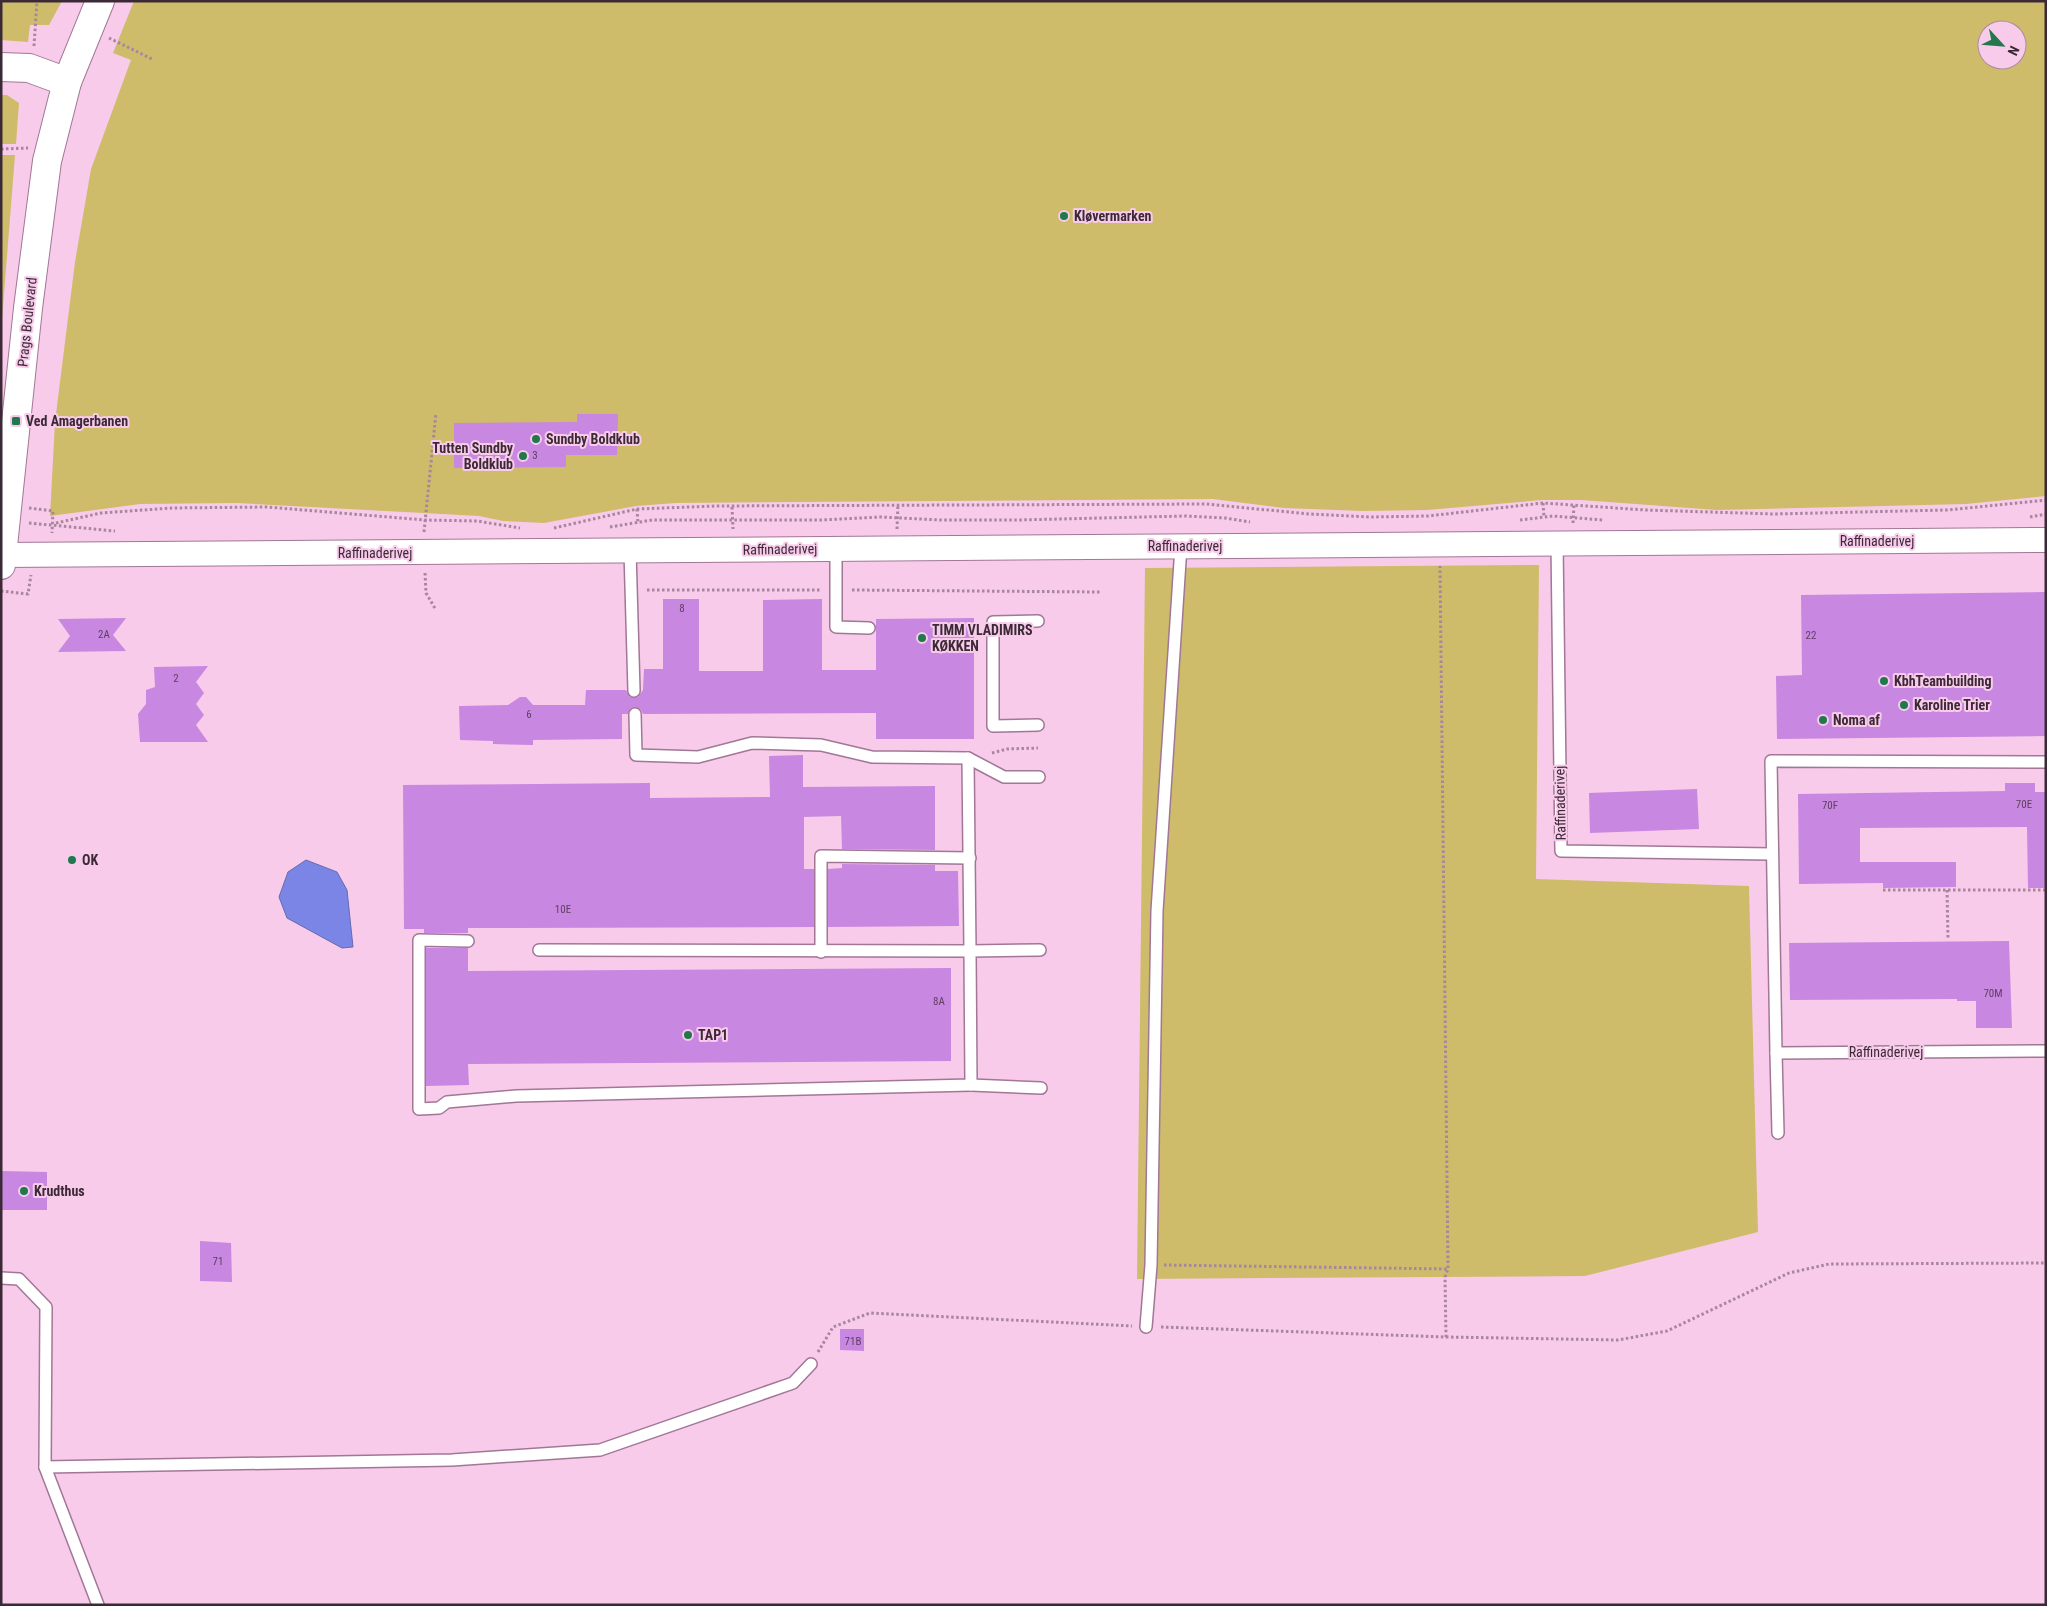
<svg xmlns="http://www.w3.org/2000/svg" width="2047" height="1606" font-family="'Roboto Condensed',sans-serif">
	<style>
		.green { fill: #cfbc6a; fill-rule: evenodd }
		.water { fill: #7a85e5; stroke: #676ab0 }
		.building { fill: #c887e0 }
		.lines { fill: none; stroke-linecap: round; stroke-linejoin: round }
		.lane-casing { stroke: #a17795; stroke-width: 14 }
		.street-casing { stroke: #a17795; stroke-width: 26 }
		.secondary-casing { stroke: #a17795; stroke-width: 30 }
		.path { stroke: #a7869e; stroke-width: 3; stroke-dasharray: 2.5 2.5; stroke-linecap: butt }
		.lane { stroke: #fff; stroke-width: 11 }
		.street { stroke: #fff; stroke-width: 24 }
		.secondary { stroke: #fff; stroke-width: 28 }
		.poi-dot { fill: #20784c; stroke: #f8cbeb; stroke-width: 2 }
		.labels { text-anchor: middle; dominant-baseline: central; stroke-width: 4; stroke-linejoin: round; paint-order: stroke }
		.number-label { font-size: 11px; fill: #5e4160 }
		.poi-label { font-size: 14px; font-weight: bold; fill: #3b2a36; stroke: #f8cbeb; text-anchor: start }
		.street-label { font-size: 14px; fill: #3b2a36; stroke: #f8cbeb }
	</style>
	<rect width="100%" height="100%" fill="#f8cbeb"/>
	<!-- green -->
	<g class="green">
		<path d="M 1,1 L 62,1 L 49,25 L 30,25 L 28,42 L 1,40 Z"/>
		<path d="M 134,1 L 2046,1 L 2046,496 L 1966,504 L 1717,510 L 1581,500 L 1542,500 L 1427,510 L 1363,511 L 1284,508 L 1213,499 L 676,503 L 636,506 L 544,523 L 503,521 L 479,516 L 236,503 L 140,504 L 50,516 L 55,422 L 75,262 L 91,169 L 131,60 L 113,53 ZM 1987,30 L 2017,30 L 2017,60 L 1987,60 Z"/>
		<path d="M 1,95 L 7,95 L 19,103 L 16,144 L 1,144 Z"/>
		<path d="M 1,155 L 15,155 L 1,332 Z"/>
		<path d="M 1539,565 L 1536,879 L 1749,886 L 1758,1232 L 1585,1276 L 1137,1279 L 1145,568 Z"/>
	</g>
	<!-- water -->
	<path class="water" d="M 306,860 L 337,872 L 347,890 L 353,947 L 342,948 L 287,918 L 279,897 L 288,872 Z"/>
	<!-- building -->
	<g class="building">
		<path d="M 577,414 L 618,414 L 617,455 L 566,455 L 566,467 L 454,468 L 454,423 L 577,422 Z"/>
		<path d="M 2046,592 L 2046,736 L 1777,739 L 1776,676 L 1802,675 L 1801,595 Z"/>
		<path d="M 663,599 L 699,599 L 699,671 L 763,671 L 763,600 L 822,599 L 822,670 L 876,670 L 876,619 L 974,618 L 974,739 L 876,739 L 876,713 L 643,714 L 641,710 L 635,707 L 631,708 L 628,714 L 622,714 L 622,739 L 533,740 L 533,745 L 493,744 L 493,741 L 460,740 L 459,706 L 508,705 L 520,697 L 526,697 L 533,705 L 585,705 L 586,690 L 626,690 L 630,697 L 638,697 L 643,690 L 644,669 L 663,669 Z"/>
		<path d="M 126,618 L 113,635 L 126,651 L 58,652 L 70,636 L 58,619 Z"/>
		<path d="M 208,666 L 196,682 L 204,693 L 196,704 L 204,715 L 196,725 L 208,742 L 140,742 L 138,714 L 146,704 L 146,690 L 155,687 L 154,667 Z"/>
		<path d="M 803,755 L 803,787 L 935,786 L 935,850 L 842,849 L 841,816 L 804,817 L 804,869 L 814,869 L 814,927 L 468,928 L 468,933 L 424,933 L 424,929 L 404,929 L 403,785 L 650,783 L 650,798 L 770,797 L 769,756 Z"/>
		<path d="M 2005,783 L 2035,783 L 2035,792 L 2046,792 L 2046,888 L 2028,888 L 2027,827 L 1860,828 L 1860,862 L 1956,862 L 1956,887 L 1883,888 L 1883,883 L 1799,884 L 1798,794 L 2005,791 Z"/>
		<path d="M 1697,789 L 1699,829 L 1590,833 L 1589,793 Z"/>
		<path d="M 842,864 L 935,865 L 935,871 L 958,871 L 959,926 L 828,927 L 828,869 L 842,868 Z"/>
		<path d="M 2009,941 L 2012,1028 L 1976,1028 L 1976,1001 L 1957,1001 L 1957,999 L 1790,1000 L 1789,943 Z"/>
		<path d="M 426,948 L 468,948 L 468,971 L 951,968 L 951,1061 L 468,1064 L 469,1085 L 426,1086 Z"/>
		<path d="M 1,1171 L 47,1172 L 47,1210 L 1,1210 Z"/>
		<path d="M 200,1241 L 231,1243 L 232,1282 L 200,1281 Z"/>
		<path d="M 840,1329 L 864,1329 L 864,1351 L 840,1350 Z"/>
	</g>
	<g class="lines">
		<!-- lane casing -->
		<g class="lane-casing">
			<g id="lane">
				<path d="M 1557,543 L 1561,851 L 1772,854"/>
				<path d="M 836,549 L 836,627 L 869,628"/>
				<path d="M 630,551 L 634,691"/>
				<path d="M 635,714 L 636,755 L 698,757 L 752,743 L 821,745 L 872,757 L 968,758 L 1004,777 L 1039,777"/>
				<path d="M 1038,725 L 993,726 L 993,622 L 1038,621"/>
				<path d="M 2046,762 L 1771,761 L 1776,1053 L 2046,1051"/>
				<path d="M 468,941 L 419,940 L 419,1109 L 439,1108 L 447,1102 L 516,1096 L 971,1085 L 970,951 L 1040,950"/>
				<path d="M 539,950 L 970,951 L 968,758"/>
				<path d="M 821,952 L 821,856 L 970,858"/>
				<path d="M 1776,1053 L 1778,1133"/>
				<path d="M 971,1085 L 1041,1088"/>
				<path d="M 1,1278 L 19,1279 L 46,1307 L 45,1467 L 98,1605"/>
				<path d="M 1146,1327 L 1151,1265 L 1157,911 L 1181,546"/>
				<path d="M 45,1467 L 452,1460 L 600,1450 L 793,1383 L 811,1364"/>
			</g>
		</g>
		<!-- street casing -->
		<g class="street-casing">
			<path id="street" d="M 1,555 L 2046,540"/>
		</g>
		<!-- secondary casing -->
		<g class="secondary-casing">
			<g id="secondary">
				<path d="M 1,67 L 29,68 L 67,82"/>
				<path d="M 1,565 L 28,308 L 47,161 L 67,82 L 100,1"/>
			</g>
		</g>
		<!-- path -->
		<g class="path">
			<path d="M 109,38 L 152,59"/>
			<path d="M 34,46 L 37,1"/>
			<path d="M 1,149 L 28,148"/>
			<path d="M 1543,503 L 1544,517"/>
			<path d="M 732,507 L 733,529"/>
			<path d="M 29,508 L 53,511 L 52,533"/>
			<path d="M 637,509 L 638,524"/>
			<path d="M 2030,517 L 2046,514"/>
			<path d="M 1520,520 L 1553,516 L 1603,520"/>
			<path d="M 29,523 L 115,531"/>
			<path d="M 56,523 L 101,513 L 172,508 L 267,507 L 425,520 L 477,521 L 520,528"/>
			<path d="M 1573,523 L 1574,504"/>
			<path d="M 610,527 L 652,520 L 821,520 L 880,517 L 940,520 L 1018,520 L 1185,516 L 1225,518 L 1250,522"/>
			<path d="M 554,528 L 637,509 L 716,506 L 1206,504 L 1309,514 L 1370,517 L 1428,516 L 1543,503 L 1645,510 L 1774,514 L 1947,510 L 2046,500"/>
			<path d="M 897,529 L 898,504"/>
			<path d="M 424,532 L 436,413"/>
			<path d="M 425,573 L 426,593 L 436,610"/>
			<path d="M 647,590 L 820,590"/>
			<path d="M 852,590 L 1100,592"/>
			<path d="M 1,591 L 28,594 L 31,575"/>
			<path d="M 992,753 L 1007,749 L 1038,748"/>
			<path d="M 1883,890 L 2046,890"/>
			<path d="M 1947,890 L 1948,939"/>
			<path d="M 1164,1265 L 1448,1269 L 1440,566"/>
			<path d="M 1161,1327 L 1446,1337 L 1445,1277 L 1448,1269"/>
			<path d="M 1446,1337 L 1618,1340 L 1667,1331 L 1789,1273 L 1829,1264 L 2046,1263"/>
			<path d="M 818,1352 L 833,1327 L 870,1313 L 1132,1326"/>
		</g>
		<!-- lane -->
		<use href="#lane" class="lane"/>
		<!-- street -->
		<use href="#street" class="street"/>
		<!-- secondary -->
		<use href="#secondary" class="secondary"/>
	</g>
	<!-- markers -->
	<g class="poi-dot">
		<circle cx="1064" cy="216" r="5"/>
		<rect x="11" y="416" width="10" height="10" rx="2.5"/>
		<circle cx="536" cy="439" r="5"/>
		<circle cx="523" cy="456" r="5"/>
		<circle cx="922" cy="638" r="5"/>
		<circle cx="1884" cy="681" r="5"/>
		<circle cx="1904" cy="705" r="5"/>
		<circle cx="1823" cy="720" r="5"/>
		<circle cx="72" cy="860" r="5"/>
		<circle cx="688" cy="1035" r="5"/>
		<circle cx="24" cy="1191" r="5"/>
	</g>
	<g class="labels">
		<!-- number labels -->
		<g class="number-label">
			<text x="535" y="455">3</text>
			<text x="682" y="608">8</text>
			<text x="104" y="634">2A</text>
			<text x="1811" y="635">22</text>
			<text x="176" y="678">2</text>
			<text x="529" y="714">6</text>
			<text x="2024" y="804">70E</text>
			<text x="1830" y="805">70F</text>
			<text x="563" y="909">10E</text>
			<text x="1993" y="993">70M</text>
			<text x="939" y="1001">8A</text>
			<text x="218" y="1261">71</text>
			<text x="853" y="1341">71B</text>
		</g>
		<!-- poi labels -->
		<g class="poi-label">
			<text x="1074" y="216">Kløvermarken</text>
			<text x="26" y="421">Ved Amagerbanen</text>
			<text x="546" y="439">Sundby Boldklub</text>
			<text x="513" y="448" text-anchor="end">Tutten Sundby<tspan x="513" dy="16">Boldklub</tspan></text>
			<text x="932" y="630">TIMM VLADIMIRS<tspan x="932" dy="16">KØKKEN</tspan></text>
			<text x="1894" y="681">KbhTeambuilding</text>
			<text x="1914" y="705">Karoline Trier</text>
			<text x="1833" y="720">Noma af</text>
			<text x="82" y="860">OK</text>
			<text x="698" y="1035">TAP1</text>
			<text x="34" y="1191">Krudthus</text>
		</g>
		<!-- street labels -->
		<g class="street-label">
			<text transform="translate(27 322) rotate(-84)">Prags Boulevard</text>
			<text x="1877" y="541">Raffinaderivej</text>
			<text x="1185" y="546">Raffinaderivej</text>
			<text transform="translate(780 549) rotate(-1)">Raffinaderivej</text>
			<text x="375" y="553">Raffinaderivej</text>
			<text transform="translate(1560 803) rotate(-91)">Raffinaderivej</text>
			<text x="1886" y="1052">Raffinaderivej</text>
		</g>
	</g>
	<!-- border -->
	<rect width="2047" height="1606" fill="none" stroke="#3b2a36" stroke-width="5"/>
	<!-- north arrow -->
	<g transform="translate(2002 45) rotate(116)"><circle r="24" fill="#f8cbeb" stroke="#ac8ba3"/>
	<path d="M0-4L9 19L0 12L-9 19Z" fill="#20784c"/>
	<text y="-8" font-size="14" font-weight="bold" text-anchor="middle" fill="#3b2a36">N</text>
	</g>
</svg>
